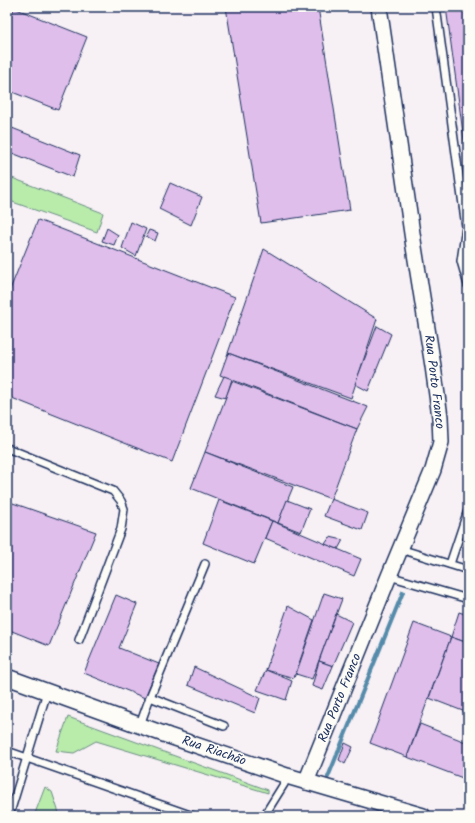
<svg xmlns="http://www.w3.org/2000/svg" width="475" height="823" font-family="Kalam,sans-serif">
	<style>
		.green { fill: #b9ebab; stroke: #6a8d84 }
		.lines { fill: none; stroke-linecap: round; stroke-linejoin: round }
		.stream { stroke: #558baa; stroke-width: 4 }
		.building { fill: #dfbeeb; stroke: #1b2f5e }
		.lane-casing { stroke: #1b2f5e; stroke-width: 10 }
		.street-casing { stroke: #1b2f5e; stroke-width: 18 }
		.lane { stroke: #fdfcf7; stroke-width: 7 }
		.street { stroke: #fdfcf7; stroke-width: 15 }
		.labels { text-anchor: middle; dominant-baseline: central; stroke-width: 3; stroke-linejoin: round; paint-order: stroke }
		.street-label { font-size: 13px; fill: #1b2f5e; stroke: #fdfcf7 }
	</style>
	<rect width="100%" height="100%" fill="#f7f0f5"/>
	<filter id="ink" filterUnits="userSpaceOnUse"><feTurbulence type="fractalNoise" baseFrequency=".025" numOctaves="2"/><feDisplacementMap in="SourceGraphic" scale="8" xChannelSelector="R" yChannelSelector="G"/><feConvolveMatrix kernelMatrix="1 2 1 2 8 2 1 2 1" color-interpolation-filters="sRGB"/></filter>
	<g filter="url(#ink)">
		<!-- green -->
		<g class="green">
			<path d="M 7,176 L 103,213 L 97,232 L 7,200 Z"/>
			<path d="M 68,717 L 268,790 L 268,793 L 96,741 L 74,753 L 56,751 Z"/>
			<path d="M 45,787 L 52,792 L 60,816 L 34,816 Z"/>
		</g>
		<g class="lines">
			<!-- stream -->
			<path class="stream" d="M 328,777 L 403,592"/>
		</g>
		<!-- building -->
		<g class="building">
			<path d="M 7,7 L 14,7 L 7,25 Z"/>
			<path d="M 226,7 L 318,7 L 350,210 L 261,223 Z"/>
			<path d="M 446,7 L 468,7 L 468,170 Z"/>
			<path d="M 14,8 L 87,37 L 58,110 L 7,90 L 7,25 Z"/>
			<path d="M 7,126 L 80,155 L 73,177 L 7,151 Z"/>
			<path d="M 170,183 L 202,197 L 191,225 L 159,209 Z"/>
			<path d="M 38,220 L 235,297 L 172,462 L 7,396 L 7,297 Z"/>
			<path d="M 131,222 L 146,229 L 136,256 L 122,248 Z"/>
			<path d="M 107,228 L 118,235 L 114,245 L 102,241 Z"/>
			<path d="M 149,230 L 158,233 L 155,241 L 146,236 Z"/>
			<path d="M 264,249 L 377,319 L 351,398 L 228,353 Z"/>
			<path d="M 377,326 L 391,334 L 368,391 L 355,384 Z"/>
			<path d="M 228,353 L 368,407 L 357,429 L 220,375 Z"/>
			<path d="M 224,376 L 232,379 L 226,398 L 215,395 Z"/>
			<path d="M 232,381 L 357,429 L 331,499 L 205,452 Z"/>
			<path d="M 205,452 L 293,487 L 278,523 L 191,488 Z"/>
			<path d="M 331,499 L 368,513 L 362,530 L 324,516 Z"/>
			<path d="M 219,500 L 272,521 L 254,564 L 203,543 Z"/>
			<path d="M 287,500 L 310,509 L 301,532 L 278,523 Z"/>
			<path d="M 7,501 L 96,532 L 49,646 L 7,629 Z"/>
			<path d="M 272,521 L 361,559 L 354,576 L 265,538 Z"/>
			<path d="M 330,537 L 343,540 L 338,549 L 325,544 Z"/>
			<path d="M 324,593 L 342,599 L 312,679 L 296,674 Z"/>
			<path d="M 116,595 L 137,604 L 119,648 L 159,664 L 145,698 L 84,673 Z"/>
			<path d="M 288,606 L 314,620 L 294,678 L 266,670 Z"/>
			<path d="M 459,612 L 468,615 L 468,643 L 451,637 Z"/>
			<path d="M 336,614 L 352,622 L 333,666 L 319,661 Z"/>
			<path d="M 414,623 L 451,637 L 407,757 L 370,743 Z"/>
			<path d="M 451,637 L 468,643 L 468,713 L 429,698 Z"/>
			<path d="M 319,661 L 333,666 L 323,690 L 312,686 Z"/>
			<path d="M 194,667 L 260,698 L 255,713 L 188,685 Z"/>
			<path d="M 266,670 L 292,681 L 286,700 L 257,690 Z"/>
			<path d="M 420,724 L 468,743 L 468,780 L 407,757 Z"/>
			<path d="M 345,743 L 353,747 L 345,764 L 339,760 Z"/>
		</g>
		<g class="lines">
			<!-- lane casing -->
			<g class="lane-casing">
				<g id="lane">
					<path d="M 436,7 L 466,227 L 461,261 L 468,285"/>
					<path d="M 7,448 L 113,491 L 121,501 L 124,509 L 121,529 L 79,640"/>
					<path d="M 400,549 L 468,570"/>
					<path d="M 450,564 L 468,510"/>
					<path d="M 389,576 L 468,599"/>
					<path d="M 150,697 L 224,726"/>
					<path d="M 140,725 L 150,697 L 205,564"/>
					<path d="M 7,751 L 193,816"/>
					<path d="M 9,816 L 47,692"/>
					<path d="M 264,816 L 284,784 L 287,776"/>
				</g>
			</g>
			<!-- street casing -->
			<g class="street-casing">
				<g id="street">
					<path d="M 7,677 L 169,736 L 287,776 L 423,816"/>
					<path d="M 306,782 L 389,576 L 433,470 L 441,442 L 440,417 L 433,366 L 414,247 L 379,7"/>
				</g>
			</g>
			<!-- lane -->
			<use href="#lane" class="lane"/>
			<!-- street -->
			<use href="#street" class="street"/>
		</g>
	</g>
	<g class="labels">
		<!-- street labels -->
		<g class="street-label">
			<text transform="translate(434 382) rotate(83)">Rua Porto Franco</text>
			<text transform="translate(340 698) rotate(-68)">Rua Porto Franco</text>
			<text transform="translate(214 751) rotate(19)">Rua Riachão</text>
		</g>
	</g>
	<!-- margin -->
	<rect width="475" height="823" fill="none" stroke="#fdfcf7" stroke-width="24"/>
	<rect x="12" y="12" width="451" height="799" fill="none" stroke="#1b2f5e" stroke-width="1.5" filter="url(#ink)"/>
</svg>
